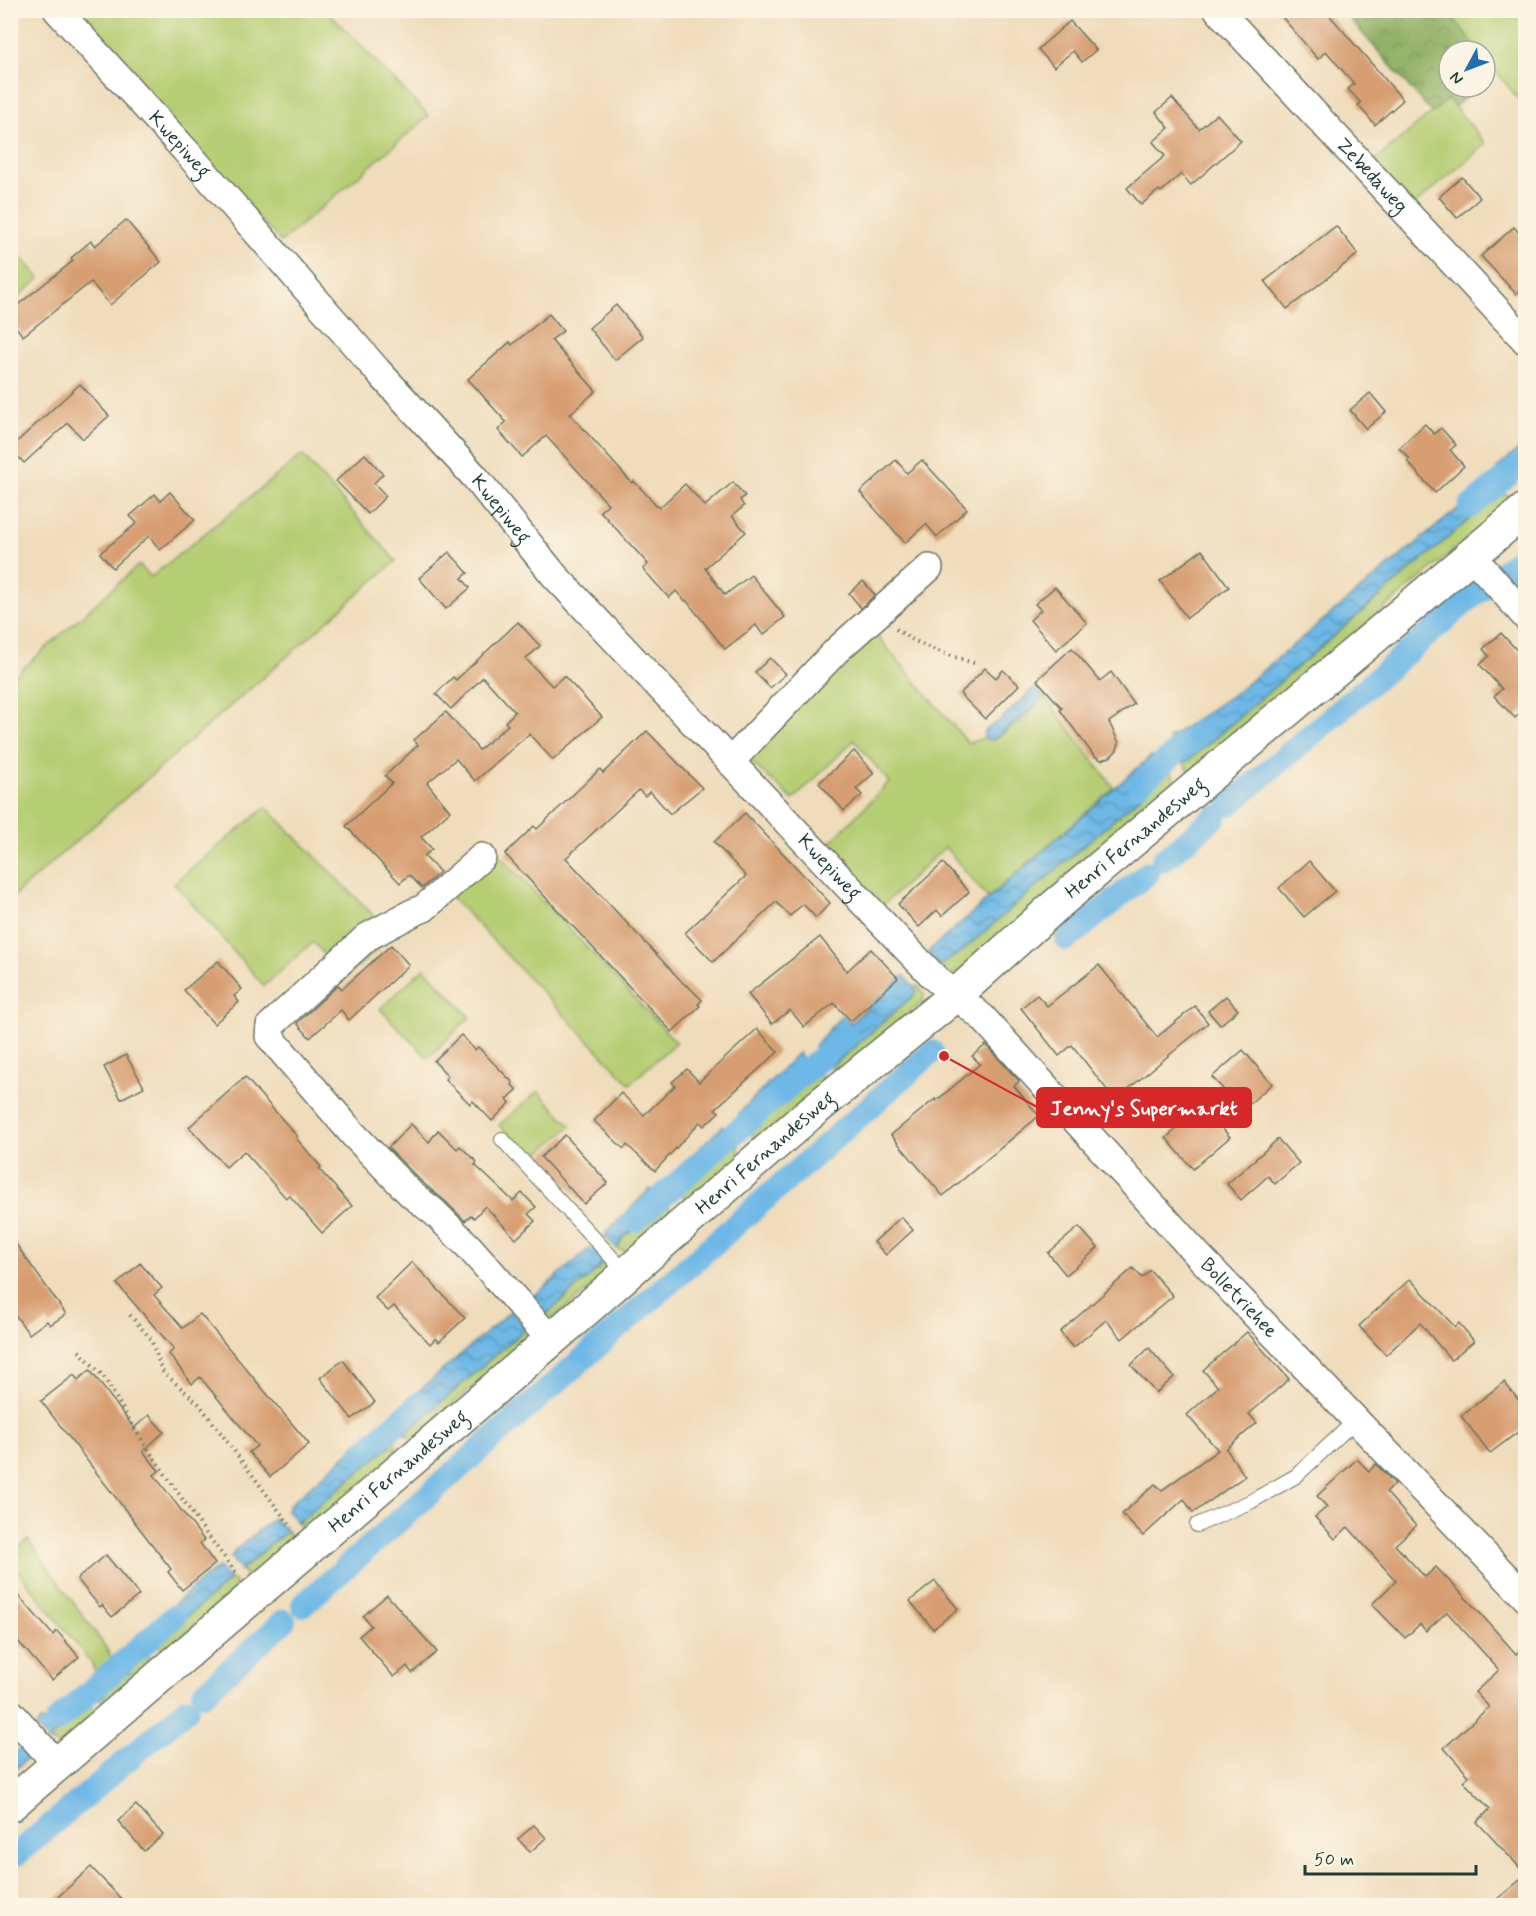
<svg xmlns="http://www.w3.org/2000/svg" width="1536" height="1916" font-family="Mynerve,sans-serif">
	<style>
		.grass { fill: #b6ce73; stroke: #6a8654; stroke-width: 1.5 }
		.forest { fill: url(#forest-crowns); stroke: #58774c; stroke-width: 1.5 }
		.water { fill: url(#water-waves); stroke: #467a8d; stroke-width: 1.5 }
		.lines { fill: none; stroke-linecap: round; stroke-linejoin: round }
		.canal { stroke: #6db8e6; stroke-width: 24 }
		.building { fill: #d79e71 }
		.service-casing { stroke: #687563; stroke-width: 16 }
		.minor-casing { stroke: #687563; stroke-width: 30 }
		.tertiary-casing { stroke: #687563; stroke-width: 36 }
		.path { stroke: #687563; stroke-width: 4; stroke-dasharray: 1.5 4.5; stroke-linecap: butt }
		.service { stroke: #fff; stroke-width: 14 }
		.minor { stroke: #fff; stroke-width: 27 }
		.tertiary { stroke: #fff; stroke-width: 33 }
		.labels { text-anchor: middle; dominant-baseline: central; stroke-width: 6; stroke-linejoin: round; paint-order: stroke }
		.street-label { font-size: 20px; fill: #1f3d34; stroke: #fcf5e5 }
		.leader { fill: none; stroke: #d62828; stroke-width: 2 }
		.callout-dot { fill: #d62828; stroke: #fcf5e5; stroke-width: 2 }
		.callout { fill: #d62828; stroke: #d62828; stroke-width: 2 }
		.callout-label { font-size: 21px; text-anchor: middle; font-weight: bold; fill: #fff }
	</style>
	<defs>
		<pattern id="forest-crowns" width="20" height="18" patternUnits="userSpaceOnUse" patternTransform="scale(1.5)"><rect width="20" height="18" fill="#90b165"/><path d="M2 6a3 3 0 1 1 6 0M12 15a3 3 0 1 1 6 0" fill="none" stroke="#759154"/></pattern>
		<pattern id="water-waves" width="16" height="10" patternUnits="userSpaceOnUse" patternTransform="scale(1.5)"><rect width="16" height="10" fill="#6db8e6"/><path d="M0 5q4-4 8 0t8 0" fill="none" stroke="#5997bb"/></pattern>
	</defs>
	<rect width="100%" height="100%" fill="#fcf5e5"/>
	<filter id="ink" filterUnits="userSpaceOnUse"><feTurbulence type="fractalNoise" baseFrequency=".0167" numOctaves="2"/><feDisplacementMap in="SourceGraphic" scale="12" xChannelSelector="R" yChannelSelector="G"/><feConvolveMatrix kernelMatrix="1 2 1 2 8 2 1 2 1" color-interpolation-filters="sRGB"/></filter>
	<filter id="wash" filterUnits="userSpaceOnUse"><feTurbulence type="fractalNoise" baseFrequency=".008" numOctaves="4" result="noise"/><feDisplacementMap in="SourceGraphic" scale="24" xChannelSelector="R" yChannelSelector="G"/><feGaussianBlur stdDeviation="1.35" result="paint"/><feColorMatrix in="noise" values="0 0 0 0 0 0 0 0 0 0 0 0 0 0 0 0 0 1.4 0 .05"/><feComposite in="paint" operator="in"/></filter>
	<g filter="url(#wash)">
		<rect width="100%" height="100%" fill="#efdcba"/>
		<!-- grass -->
		<g class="grass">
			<path d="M 67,11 L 327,11 L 429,116 L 281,242 Z"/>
			<path d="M 1448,11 L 1525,11 L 1525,107 L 1485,58 L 1485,51 L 1479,51 Z"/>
			<path d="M 1448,99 L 1486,144 L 1413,206 L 1372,163 Z"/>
			<path d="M 10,245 L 40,278 L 11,303 L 10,302 Z"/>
			<path d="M 302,455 L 396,561 L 11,898 L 11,679 L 139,565 L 151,577 Z"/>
			<path d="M 1499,494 L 1508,495 L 1512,501 L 1190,772 L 1182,761 L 1187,762 Z"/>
			<path d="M 871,629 L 968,743 L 984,738 L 993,740 C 1007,731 1039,709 1043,694 L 1114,788 L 988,898 L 945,847 L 882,906 L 828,845 L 889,782 L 854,740 L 793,800 L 746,757 Z"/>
			<path d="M 1169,769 L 1173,775 L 1176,793 L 964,968 L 953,974 L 945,973 L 940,966 L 961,952 L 1169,772 Z"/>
			<path d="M 266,807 L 393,935 L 345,978 L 313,942 L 264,986 L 174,883 Z"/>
			<path d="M 490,845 L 676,1042 L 630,1084 L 443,888 Z"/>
			<path d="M 424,968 L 470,1017 L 428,1058 L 380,1009 Z"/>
			<path d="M 917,985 L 924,993 L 923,1002 L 837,1074 L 830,1065 L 837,1062 L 915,994 Z"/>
			<path d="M 816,1073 L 821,1075 L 826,1083 L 758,1139 L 748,1131 Z"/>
			<path d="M 538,1091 L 571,1126 L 531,1160 L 499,1125 Z"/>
			<path d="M 738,1144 L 740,1163 L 689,1200 L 680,1193 L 680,1189 Z"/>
			<path d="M 666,1204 L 673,1212 L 627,1252 L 617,1249 L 624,1236 L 651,1220 Z"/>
			<path d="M 604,1259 L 609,1263 L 608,1274 L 549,1321 L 543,1317 L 598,1269 Z"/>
			<path d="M 526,1328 L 534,1336 L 412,1438 L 405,1434 Z"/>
			<path d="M 390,1435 L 395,1441 L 397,1460 L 311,1530 L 303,1531 L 299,1527 L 298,1523 L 391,1445 L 388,1438 Z"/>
			<path d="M 287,1531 L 295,1541 L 256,1576 L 246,1575 L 241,1570 Z"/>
			<path d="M 28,1540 L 104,1645 L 113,1661 L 129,1673 C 131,1665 138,1659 146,1655 L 151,1660 L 152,1668 L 112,1701 L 103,1702 L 99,1698 L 105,1696 L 105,1691 L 115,1682 L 104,1672 L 95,1672 L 92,1664 L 11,1562 L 11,1554 Z"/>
			<path d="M 227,1576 L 235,1582 L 236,1589 L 164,1652 L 159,1646 L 164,1636 L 229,1581 Z"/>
			<path d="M 89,1706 L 96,1711 L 61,1746 L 46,1740 Z"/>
		</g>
		<!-- forest -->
		<path class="forest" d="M 1343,11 L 1448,11 L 1479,51 L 1449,51 L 1449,87 L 1479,87 L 1455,106 L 1448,99 L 1432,113 Z"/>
		<!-- water -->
		<g class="water">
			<path d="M 1525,444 L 1525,475 L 1515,484 L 1507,482 L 1497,468 Z"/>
			<path d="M 1490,482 L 1499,494 L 1187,762 C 1178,759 1170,748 1169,738 L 1238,691 Z"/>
			<path d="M 1034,688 L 1043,694 L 1041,701 L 993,740 L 984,738 L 984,732 L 988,728 L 1000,720 Z"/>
			<path d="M 1151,756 L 1158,756 L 1169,769 L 1169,772 L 961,952 L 940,966 L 928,953 L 932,948 Z"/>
			<path d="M 904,975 L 916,989 L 915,994 L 837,1062 L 830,1065 L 814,1046 L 842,1015 L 851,1023 Z"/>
			<path d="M 798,1053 L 816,1073 L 751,1131 L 748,1131 L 737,1119 L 738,1114 Z"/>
			<path d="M 723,1126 L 738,1144 L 681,1189 L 680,1193 L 677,1194 L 665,1180 Z"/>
			<path d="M 650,1189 L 666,1204 L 651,1220 L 624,1236 L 617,1248 L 605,1237 L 606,1232 Z"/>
			<path d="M 595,1247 L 604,1259 L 598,1269 L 543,1317 L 530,1297 L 539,1292 L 590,1248 Z"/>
			<path d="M 511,1311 L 526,1328 L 405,1434 L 391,1419 L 392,1414 Z"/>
			<path d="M 376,1429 L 381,1430 L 391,1445 L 298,1523 L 287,1510 L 290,1504 Z"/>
			<path d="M 274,1518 L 287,1531 L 241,1570 L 231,1558 L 235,1550 Z"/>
			<path d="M 219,1568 L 227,1576 L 229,1581 L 164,1636 L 159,1646 L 144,1631 L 206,1576 Z"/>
			<path d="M 132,1641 L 137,1643 L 146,1655 C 138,1659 131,1665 129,1674 L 125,1674 L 113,1661 L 115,1656 Z"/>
			<path d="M 79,1694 L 89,1706 L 52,1737 L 51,1743 L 36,1727 L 40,1721 L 47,1722 Z"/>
			<path d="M 27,1744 L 34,1752 L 11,1773 L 11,1755 Z"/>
		</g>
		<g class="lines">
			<!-- canal -->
			<g class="canal">
				<path d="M 1470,507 L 1526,460"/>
				<path d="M 1501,573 L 1526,553"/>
				<path d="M 1139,784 L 1201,731"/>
				<path d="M 1230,804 L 1480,590"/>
				<path d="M 1163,860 L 1215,817"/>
				<path d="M 1067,939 L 1148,873"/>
				<path d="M 635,1220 L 846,1036"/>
				<path d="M 360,1455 L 420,1403"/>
				<path d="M 303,1605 L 932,1052"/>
				<path d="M 203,1694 L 284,1621"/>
				<path d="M 57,1721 L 175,1616"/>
				<path d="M 17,1854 L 187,1709"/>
			</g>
		</g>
		<g id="blocks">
			<!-- building -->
			<g class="building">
				<path d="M 1276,10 L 1325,10 L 1403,100 L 1375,125 L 1358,105 L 1361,103 L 1348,89 L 1354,84 L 1326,51 L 1318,59 Z"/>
				<path d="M 1070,21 L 1096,50 L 1082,62 L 1073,51 L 1054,67 L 1038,49 Z"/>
				<path d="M 1172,98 L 1199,129 L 1217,114 L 1241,141 L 1191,185 L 1181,174 L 1161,192 L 1159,190 L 1141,205 L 1127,188 L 1165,156 L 1153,142 L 1169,128 L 1156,112 Z"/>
				<path d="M 1462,177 L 1480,198 L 1457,218 L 1439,197 Z"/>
				<path d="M 126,220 L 161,262 L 110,305 L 91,282 L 23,336 L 10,320 L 10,311 L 73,261 L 71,258 L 91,241 L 95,246 Z"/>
				<path d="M 1336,226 L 1358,254 L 1287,309 L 1265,281 Z"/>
				<path d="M 1514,227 L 1526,240 L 1526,285 L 1516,294 L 1481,256 Z"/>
				<path d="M 616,305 L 643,337 L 615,360 L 589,328 Z"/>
				<path d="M 549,314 L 563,331 L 551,340 L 596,391 L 570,414 L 632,483 L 634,481 L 659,508 L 685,484 L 705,506 L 733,482 L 745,496 L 740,500 L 744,506 L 732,516 L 746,532 L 705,568 L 725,595 L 751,575 L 785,617 L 763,635 L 756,625 L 725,649 L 686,600 L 685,601 L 676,591 L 669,598 L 643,569 L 648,564 L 600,511 L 608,504 L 546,436 L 522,457 L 498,430 L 506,422 L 468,379 L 510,342 L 512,345 Z"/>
				<path d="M 80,384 L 109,416 L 83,439 L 68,423 L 24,463 L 10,448 Z"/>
				<path d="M 1370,393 L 1386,412 L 1366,429 L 1350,410 Z"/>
				<path d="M 1425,424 L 1434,434 L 1441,428 L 1456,445 L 1450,450 L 1464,466 L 1435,493 L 1407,461 L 1410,459 L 1399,448 Z"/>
				<path d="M 365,454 L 383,474 L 374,483 L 386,496 L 368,514 L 336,481 Z"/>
				<path d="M 896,460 L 907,473 L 922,460 L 967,509 L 937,537 L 926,524 L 905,543 L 860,492 Z"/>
				<path d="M 170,492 L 195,520 L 160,550 L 149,536 L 113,568 L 100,553 L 137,523 L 130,516 L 155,494 L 160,501 Z"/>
				<path d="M 1202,550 L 1229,587 L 1187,618 L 1160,581 Z"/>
				<path d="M 449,552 L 468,573 L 462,578 L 470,588 L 446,609 L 419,578 Z"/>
				<path d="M 863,581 L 875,595 L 861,608 L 849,593 Z"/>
				<path d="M 1055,587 L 1087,623 L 1056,650 L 1030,620 L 1041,610 L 1035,604 Z"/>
				<path d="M 518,622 L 540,646 L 526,659 L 552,686 L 564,676 L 602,717 L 553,760 L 529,734 L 475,781 L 456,759 L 427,783 L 450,811 L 421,837 L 432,849 L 424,856 L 440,872 L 422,888 L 409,875 L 400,883 L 346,826 L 392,783 L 385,776 L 418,745 L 414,740 L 446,712 L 479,750 L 508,725 L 505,722 L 515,712 L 483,677 L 451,709 L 436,694 L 453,677 L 456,680 Z"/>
				<path d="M 1501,633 L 1526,660 L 1526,708 L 1515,718 L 1494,696 L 1502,689 L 1480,665 L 1489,656 L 1483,649 Z"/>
				<path d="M 1072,648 L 1100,681 L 1111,672 L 1134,704 L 1109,722 L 1119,743 L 1117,750 L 1110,757 L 1101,760 L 1094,756 L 1060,710 L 1062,708 L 1037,680 Z"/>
				<path d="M 770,658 L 786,674 L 770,688 L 755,672 Z"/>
				<path d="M 985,668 L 996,678 L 1003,670 L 1019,685 L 985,719 L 960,694 Z"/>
				<path d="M 647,731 L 702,788 L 670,814 L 650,791 L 645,796 L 639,790 L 566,858 L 686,986 L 687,985 L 702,1000 L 698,1004 L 700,1006 L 672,1032 L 505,854 L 534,826 L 537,829 L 600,769 L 603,773 Z"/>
				<path d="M 854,751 L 874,773 L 856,789 L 862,795 L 844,811 L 819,783 Z"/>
				<path d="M 745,813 L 830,903 L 816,918 L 803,904 L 790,916 L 776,902 L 713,962 L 685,933 L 746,876 L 714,842 Z"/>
				<path d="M 1309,861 L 1335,891 L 1304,917 L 1279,888 Z"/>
				<path d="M 943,863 L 969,892 L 942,916 L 937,910 L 919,927 L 898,904 Z"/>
				<path d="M 820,937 L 847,971 L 871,949 L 898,978 L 851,1021 L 834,1003 L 804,1027 L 790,1010 L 772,1024 L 748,994 Z"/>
				<path d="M 391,945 L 409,965 L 349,1020 L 341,1010 L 310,1038 L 297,1023 L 338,985 L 342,989 Z"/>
				<path d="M 218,961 L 242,989 L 234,996 L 239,1002 L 214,1024 L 184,990 Z"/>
				<path d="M 1099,965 L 1157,1037 L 1195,1006 L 1208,1023 L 1115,1100 L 1072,1045 L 1059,1056 L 1021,1008 L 1037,995 L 1047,1006 Z"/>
				<path d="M 1226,996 L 1238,1010 L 1220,1025 L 1208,1011 Z"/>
				<path d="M 757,1029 L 778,1052 L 715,1109 L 719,1112 L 704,1126 L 700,1122 L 655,1171 L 627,1145 L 624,1149 L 594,1121 L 621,1093 L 644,1115 L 675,1086 L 672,1082 L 687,1069 L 699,1082 Z"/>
				<path d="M 461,1035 L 475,1050 L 478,1047 L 513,1083 L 512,1085 L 517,1090 L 507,1099 L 510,1103 L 492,1121 L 473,1101 L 470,1104 L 445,1079 L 448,1076 L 434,1061 Z"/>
				<path d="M 986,1045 L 1019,1081 L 1014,1086 L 1039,1116 L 943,1196 L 891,1135 L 935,1099 L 936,1101 L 980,1064 L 972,1056 Z"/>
				<path d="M 1243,1050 L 1272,1084 L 1222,1128 L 1230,1137 L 1193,1169 L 1166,1138 L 1223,1089 L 1212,1077 Z"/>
				<path d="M 126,1055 L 144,1087 L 121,1099 L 104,1067 Z"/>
				<path d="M 245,1077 L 297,1136 L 296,1138 L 321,1167 L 319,1169 L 352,1206 L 322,1233 L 289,1195 L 286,1198 L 244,1151 L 226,1167 L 189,1127 Z"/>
				<path d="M 411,1124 L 429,1142 L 438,1130 L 457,1149 L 460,1146 L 477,1162 L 475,1165 L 513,1201 L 522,1193 L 536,1207 L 528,1214 L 535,1221 L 516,1239 L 485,1206 L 474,1218 L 471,1215 L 465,1221 L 445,1201 L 422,1182 L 388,1148 Z"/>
				<path d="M 565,1135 L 608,1183 L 584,1204 L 541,1157 Z"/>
				<path d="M 1278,1139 L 1299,1163 L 1275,1184 L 1268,1176 L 1241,1200 L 1227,1184 Z"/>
				<path d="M 901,1217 L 913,1230 L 886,1255 L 874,1242 Z"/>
				<path d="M 1079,1227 L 1098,1248 L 1066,1275 L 1048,1253 Z"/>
				<path d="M 10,1236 L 66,1314 L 50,1325 L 47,1321 L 29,1334 L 10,1308 Z"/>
				<path d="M 412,1262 L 465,1318 L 439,1342 L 436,1338 L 430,1344 L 394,1306 L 388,1311 L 375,1298 Z"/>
				<path d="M 140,1263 L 162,1288 L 154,1295 L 183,1328 L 200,1314 L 309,1444 L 270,1477 L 249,1452 L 257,1446 L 200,1377 L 192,1384 L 169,1354 L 174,1349 L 117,1284 Z"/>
				<path d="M 1133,1268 L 1142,1278 L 1150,1270 L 1173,1296 L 1122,1339 L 1106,1320 L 1073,1348 L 1060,1332 Z"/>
				<path d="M 1410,1279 L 1455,1327 L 1459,1323 L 1474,1341 L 1451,1360 L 1420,1323 L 1386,1355 L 1359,1326 Z"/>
				<path d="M 1247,1332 L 1289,1379 L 1249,1414 L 1257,1423 L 1226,1449 L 1245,1476 L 1193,1513 L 1184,1499 L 1143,1536 L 1122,1514 L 1155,1484 L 1162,1490 L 1218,1450 L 1187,1415 L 1218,1387 L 1203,1370 Z"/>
				<path d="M 1149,1348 L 1174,1377 L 1156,1393 L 1131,1365 Z"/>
				<path d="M 343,1360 L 375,1402 L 352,1419 L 320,1378 Z"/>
				<path d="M 90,1370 L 134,1428 L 149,1415 L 164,1432 L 143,1451 L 159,1471 L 154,1475 L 204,1540 L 200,1543 L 215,1564 L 182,1590 L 168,1572 L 171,1569 L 41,1401 L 74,1375 L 78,1380 Z"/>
				<path d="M 1504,1382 L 1526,1409 L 1526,1426 L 1490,1453 L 1461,1416 Z"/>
				<path d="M 1357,1459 L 1369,1471 L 1376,1464 L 1395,1484 L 1386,1492 L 1416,1526 L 1395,1545 L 1425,1577 L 1436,1567 L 1479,1612 L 1516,1654 L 1526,1645 L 1526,1874 L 1477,1822 L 1490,1809 L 1463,1781 L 1469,1776 L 1444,1748 L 1489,1707 L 1475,1692 L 1499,1670 L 1447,1612 L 1426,1631 L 1420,1624 L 1405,1638 L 1372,1604 L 1396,1581 L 1348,1527 L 1335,1539 L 1315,1517 L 1327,1507 L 1317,1496 Z"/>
				<path d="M 106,1555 L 139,1595 L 112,1617 L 102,1605 L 100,1607 L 77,1579 Z"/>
				<path d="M 935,1581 L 958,1609 L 933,1629 L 910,1601 Z"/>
				<path d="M 10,1586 L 53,1635 L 57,1631 L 79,1657 L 52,1680 L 10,1632 Z"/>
				<path d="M 387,1595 L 437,1652 L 412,1673 L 407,1666 L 394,1677 L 359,1636 L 371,1626 L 363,1616 Z"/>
				<path d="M 136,1805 L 163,1835 L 144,1851 L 118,1821 Z"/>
				<path d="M 534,1825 L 546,1838 L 530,1852 L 518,1839 Z"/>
				<path d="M 91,1867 L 127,1905 L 49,1905 Z"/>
				<path d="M 1526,1875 L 1526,1905 L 1490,1905 Z"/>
			</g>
		</g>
	</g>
	<g filter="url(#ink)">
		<use href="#blocks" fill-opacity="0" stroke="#687563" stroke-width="1.5"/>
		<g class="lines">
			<!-- service casing -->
			<g class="service-casing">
				<g id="service">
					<path d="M 502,1139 L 626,1273"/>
					<path d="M 1197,1525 L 1252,1501 L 1296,1476 L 1356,1420"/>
				</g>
			</g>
			<!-- minor casing -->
			<g class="minor-casing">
				<g id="minor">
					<path id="s1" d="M 57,10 L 185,150 L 377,370 L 475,477 L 554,575 L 907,949 L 936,979 L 983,1018 L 1196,1253 L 1526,1598"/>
					<path id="s2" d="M 1218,10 L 1526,341"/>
					<path d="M 1471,555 L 1526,617"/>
					<path d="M 730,762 L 837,650 L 929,568"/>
					<path d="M 482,857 L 424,908 L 412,913 L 367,937 L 270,1026 L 269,1036 L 352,1133 L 411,1194 L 434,1212 L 469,1247 L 551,1340"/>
					<path d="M 10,1712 L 57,1764"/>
				</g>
			</g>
			<!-- tertiary casing -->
			<g class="tertiary-casing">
				<g id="tertiary">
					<path id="s3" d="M 10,1805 L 551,1340 L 808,1115 L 957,994 L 1056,905 L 1526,509"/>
				</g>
			</g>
			<!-- path -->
			<g class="path">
				<path d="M 896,629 C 921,647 948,655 977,664"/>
				<path d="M 130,1315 L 151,1339 L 162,1371 L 199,1404 L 292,1528"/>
				<path d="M 79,1351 L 104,1377 L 135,1430 L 205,1532 L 238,1575"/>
			</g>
			<!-- service -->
			<use href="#service" class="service"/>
			<!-- minor -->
			<use href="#minor" class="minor"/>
			<!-- tertiary -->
			<use href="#tertiary" class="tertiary"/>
		</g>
	</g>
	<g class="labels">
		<!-- street labels -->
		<g class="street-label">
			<text stroke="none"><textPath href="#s1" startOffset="182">Kwepiweg</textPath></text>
			<text stroke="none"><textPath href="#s2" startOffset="226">Zebedaweg</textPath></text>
			<text stroke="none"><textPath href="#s1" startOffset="668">Kwepiweg</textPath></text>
			<text stroke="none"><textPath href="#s3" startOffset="1484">Henri Fernandesweg</textPath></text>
			<text stroke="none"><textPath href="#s1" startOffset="1154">Kwepiweg</textPath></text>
			<text stroke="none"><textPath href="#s3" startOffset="998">Henri Fernandesweg</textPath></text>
			<text stroke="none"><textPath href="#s1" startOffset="1749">Bolletriehee</textPath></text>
			<text stroke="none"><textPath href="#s3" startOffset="512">Henri Fernandesweg</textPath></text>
		</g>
	</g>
	<!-- callouts -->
	<path class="leader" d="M944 1056L1037 1107"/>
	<circle class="callout-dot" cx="944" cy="1056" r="6"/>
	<rect class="callout" x="1037" y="1088" width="214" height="39" rx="6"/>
	<g class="callout-label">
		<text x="1144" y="1115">Jenny's Supermarkt</text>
	</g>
	<!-- margin -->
	<rect width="1536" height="1916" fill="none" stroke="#fcf5e5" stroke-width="36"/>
	<!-- north arrow -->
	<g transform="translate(1467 69) rotate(229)"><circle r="28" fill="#fcf5e5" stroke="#a4ab9e" stroke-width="1.5"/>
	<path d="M0-4.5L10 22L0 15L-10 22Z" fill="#1f6fb2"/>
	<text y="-9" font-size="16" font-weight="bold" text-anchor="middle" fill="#1f3d34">N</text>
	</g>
	<!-- scale -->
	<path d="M1305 1865v9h171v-9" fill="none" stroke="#1f3d34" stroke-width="3"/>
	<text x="1314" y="1865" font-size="18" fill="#1f3d34" stroke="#fcf5e5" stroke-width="4.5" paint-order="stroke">50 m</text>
</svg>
